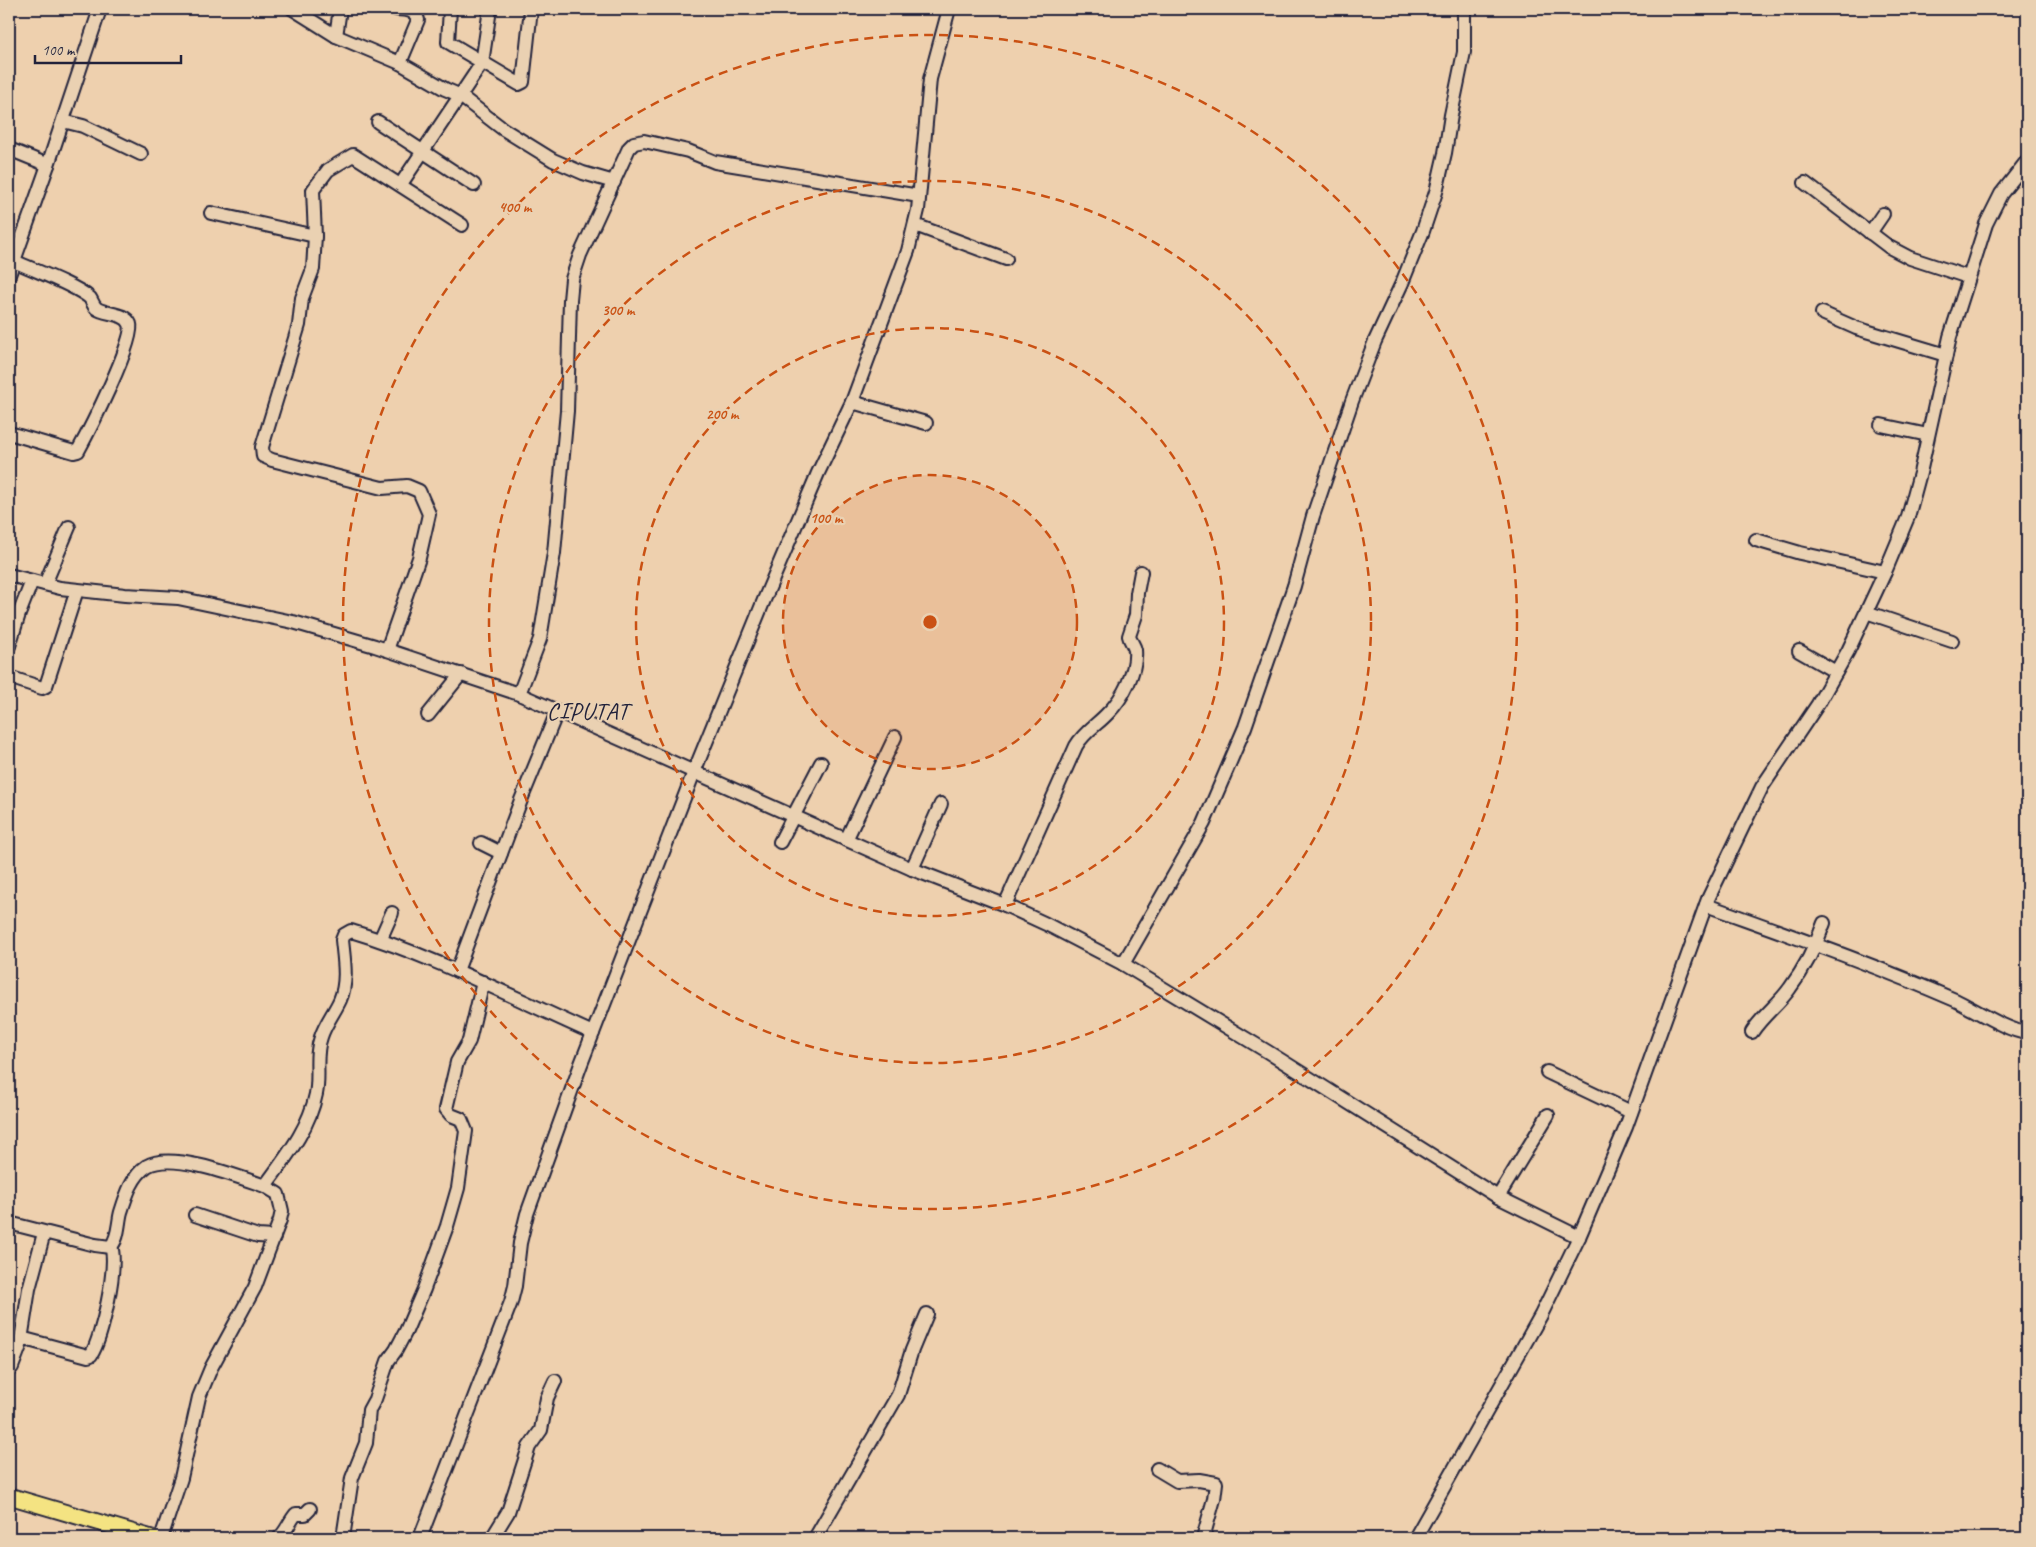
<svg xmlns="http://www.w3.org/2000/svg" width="2036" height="1547" font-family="Caveat,sans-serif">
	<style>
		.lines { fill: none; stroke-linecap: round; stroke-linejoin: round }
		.minor-casing { stroke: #22223b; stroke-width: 16 }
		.major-casing { stroke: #22223b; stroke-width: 19 }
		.minor { stroke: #ead1b2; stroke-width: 12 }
		.major { stroke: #f4e382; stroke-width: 15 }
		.ring { fill: none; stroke: #ca5113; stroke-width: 2.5; stroke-dasharray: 9 6 }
		.labels { text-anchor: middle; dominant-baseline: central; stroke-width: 4.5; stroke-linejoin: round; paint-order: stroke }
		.quarter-label { font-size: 24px; letter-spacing: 1px; fill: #22223b; stroke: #ead1b2 }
		.centre { fill: #ca5113; stroke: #ead1b2; stroke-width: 2.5 }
		.ring-label { font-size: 15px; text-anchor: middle; font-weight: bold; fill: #ca5113; stroke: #ead1b2; stroke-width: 4.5; stroke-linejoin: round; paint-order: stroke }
	</style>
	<rect width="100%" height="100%" fill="#eed0ae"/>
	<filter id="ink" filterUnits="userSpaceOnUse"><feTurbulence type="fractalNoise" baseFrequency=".02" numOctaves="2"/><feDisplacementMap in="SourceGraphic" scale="10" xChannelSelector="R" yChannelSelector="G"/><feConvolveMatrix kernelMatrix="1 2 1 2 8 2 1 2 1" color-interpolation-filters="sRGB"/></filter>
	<g filter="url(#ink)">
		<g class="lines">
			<!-- minor casing -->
			<g class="minor-casing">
				<g id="minor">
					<path d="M 293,9 L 336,36 L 400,63 L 445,89 L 459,95 L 503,129 L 553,160 L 583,173 L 614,182"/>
					<path d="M 396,9 C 405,10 416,9 418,20 L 400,63"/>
					<path d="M 450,9 L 448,42 L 519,84 L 523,82 L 531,9"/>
					<path d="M 336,36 L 340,9"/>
					<path d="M 63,121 L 83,126 L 141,154"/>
					<path d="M 378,122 L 474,185"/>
					<path d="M 9,149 L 48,165"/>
					<path d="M 1805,183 L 1889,247 L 1910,258 L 1968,277"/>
					<path d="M 401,184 L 482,63 L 490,9"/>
					<path d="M 211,213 L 315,236 L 313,190 L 328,170 L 353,155 L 462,225"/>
					<path d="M 915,225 L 1006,259"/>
					<path d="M 1870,233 L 1883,214"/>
					<path d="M 315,236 L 313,269 L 302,298 L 299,325 L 262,447 L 263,456 L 272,460 L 382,488 L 407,486 L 419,491 L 429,514 L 419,558 L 387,650"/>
					<path d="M 9,275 L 48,165 L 100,9"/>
					<path d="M 1822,313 L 1856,328 L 1946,355"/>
					<path d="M 852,402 L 926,423"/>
					<path d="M 1881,425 L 1928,435"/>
					<path d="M 9,433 L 74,452 L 78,451 C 88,433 136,339 130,324 C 125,312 105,315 96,308 C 93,305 92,301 90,298 C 75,285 33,270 14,261"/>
					<path d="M 1756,540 L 1800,553 L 1885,572"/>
					<path d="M 9,575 L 60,588 L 125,595 L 178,598 L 293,622 L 375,646 L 519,694 L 912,869 L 1005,905 L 1046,924 L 1123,964 L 1268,1052 L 1498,1197 L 1579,1237"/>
					<path d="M 45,584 L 69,527"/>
					<path d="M 1866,612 L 1952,641"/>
					<path d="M 9,646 L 19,614 L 32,581"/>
					<path d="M 1799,651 L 1836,672"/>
					<path d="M 9,677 L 42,688 L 46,686 L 77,590"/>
					<path d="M 519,694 L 540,639 L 554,553 L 567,411 L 570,300 L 572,279 L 580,255 L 629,148 L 634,143 L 644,141 L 688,151 L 715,162 L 919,196"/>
					<path d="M 428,715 L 461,674"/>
					<path d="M 846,840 L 895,737"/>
					<path d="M 780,842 L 821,763"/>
					<path d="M 481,843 L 501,853"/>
					<path d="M 912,869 L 941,804"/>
					<path d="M 1005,905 L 1076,746 C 1084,732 1098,724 1108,713 C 1123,698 1137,671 1135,650 C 1134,645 1130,641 1129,636 L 1136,615 L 1137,593 L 1141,572"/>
					<path d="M 1706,905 C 1789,935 1873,964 1955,1000 C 1974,1009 2007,1031 2027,1033"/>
					<path d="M 380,940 L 392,913"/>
					<path d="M 1123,964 L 1204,823 L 1245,727 L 1294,586 L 1313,516 L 1352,401 L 1375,341 L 1402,283 L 1423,231 L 1436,192 L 1445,153 L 1451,115 L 1464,52 L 1464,9"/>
					<path d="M 457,971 L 521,800 L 557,712"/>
					<path d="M 1752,1032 C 1763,1015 1779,1004 1790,988 C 1805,968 1816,946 1824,923"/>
					<path d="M 1547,1072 L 1631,1112"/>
					<path d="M 1498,1197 L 1548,1115"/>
					<path d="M 195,1215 L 258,1236 L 274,1237"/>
					<path d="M 9,1223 L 95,1245 L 110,1247 C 119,1240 118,1222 121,1212 C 126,1196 132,1176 147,1166 C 172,1151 239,1177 265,1186 C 286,1157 309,1129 316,1094 C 320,1075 314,1056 321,1037 C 325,1024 334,1013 340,1000 C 348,981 344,960 342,940 L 344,935 L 351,931 C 435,956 513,998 593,1033"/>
					<path d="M 21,1338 L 88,1356 L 91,1355 C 102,1338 118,1266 111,1246"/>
					<path d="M 9,1370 L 12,1367 L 20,1346 L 29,1289 L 44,1233"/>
					<path d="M 1157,1469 L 1177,1481 L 1199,1480 L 1216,1483 L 1214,1499 L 1203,1538"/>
					<path d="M 161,1538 L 181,1478 L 199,1397 L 211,1368 L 255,1287 L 280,1220 L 282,1211 L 278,1194 L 265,1186"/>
					<path d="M 279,1538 C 287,1531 289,1522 296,1514 L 305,1514 L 310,1509"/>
					<path d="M 343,1538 L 352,1478 L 366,1443 L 369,1410 L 375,1399 L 388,1361 L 396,1350 L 406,1331 L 424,1289 L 447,1226 L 458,1188 L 466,1131 L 461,1119 L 451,1115 L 446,1109 L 457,1062 L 469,1041 L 483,982"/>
					<path d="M 420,1538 L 511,1302 L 515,1286 L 520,1243 L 527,1214 L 581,1064 L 694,772 L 764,600 L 818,473 L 852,402 L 908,251 L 918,210 L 930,79 L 949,9"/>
					<path d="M 492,1538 L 508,1512 L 529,1447 L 541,1430 L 547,1398 L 555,1381"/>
					<path d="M 815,1538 L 898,1395 L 912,1350 L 927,1314"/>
					<path d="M 1415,1538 L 1541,1315 L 1579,1237 L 1626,1127 L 1708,899 L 1762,787 L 1818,704 L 1848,651 L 1885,572 L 1908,517 L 1920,473 L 1950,337 L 1986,224 L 2001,194 L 2027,161"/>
				</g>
			</g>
			<!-- major casing -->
			<g class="major-casing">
				<path id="major" d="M 9,1496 L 152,1538"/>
			</g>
			<!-- minor -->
			<use href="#minor" class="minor"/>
			<!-- major -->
			<use href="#major" class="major"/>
		</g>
	</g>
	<!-- distance rings -->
	<circle cx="930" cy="622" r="147" fill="#ca5113" fill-opacity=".12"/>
	<g class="ring">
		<circle cx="930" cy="622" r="147"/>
		<circle cx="930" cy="622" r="294"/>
		<circle cx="930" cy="622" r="441"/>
		<circle cx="930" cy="622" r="587"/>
	</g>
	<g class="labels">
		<!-- quarter labels -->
		<g class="quarter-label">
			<text x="588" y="711">CIPUTAT</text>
		</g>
	</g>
	<circle cx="930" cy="622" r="8" class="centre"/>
	<g class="ring-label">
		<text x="515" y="212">400 m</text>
		<text x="618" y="315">300 m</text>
		<text x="722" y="419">200 m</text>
		<text x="826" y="523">100 m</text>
	</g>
	<!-- margin -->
	<rect width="2036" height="1547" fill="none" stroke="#ead1b2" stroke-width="30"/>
	<rect x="15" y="15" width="2006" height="1517" fill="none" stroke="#22223b" stroke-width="2" filter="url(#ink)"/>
	<!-- scale -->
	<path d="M35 55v8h146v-8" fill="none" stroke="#22223b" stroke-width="2.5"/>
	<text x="42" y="55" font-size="15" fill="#22223b" stroke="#ead1b2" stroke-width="4" paint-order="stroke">100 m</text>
</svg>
